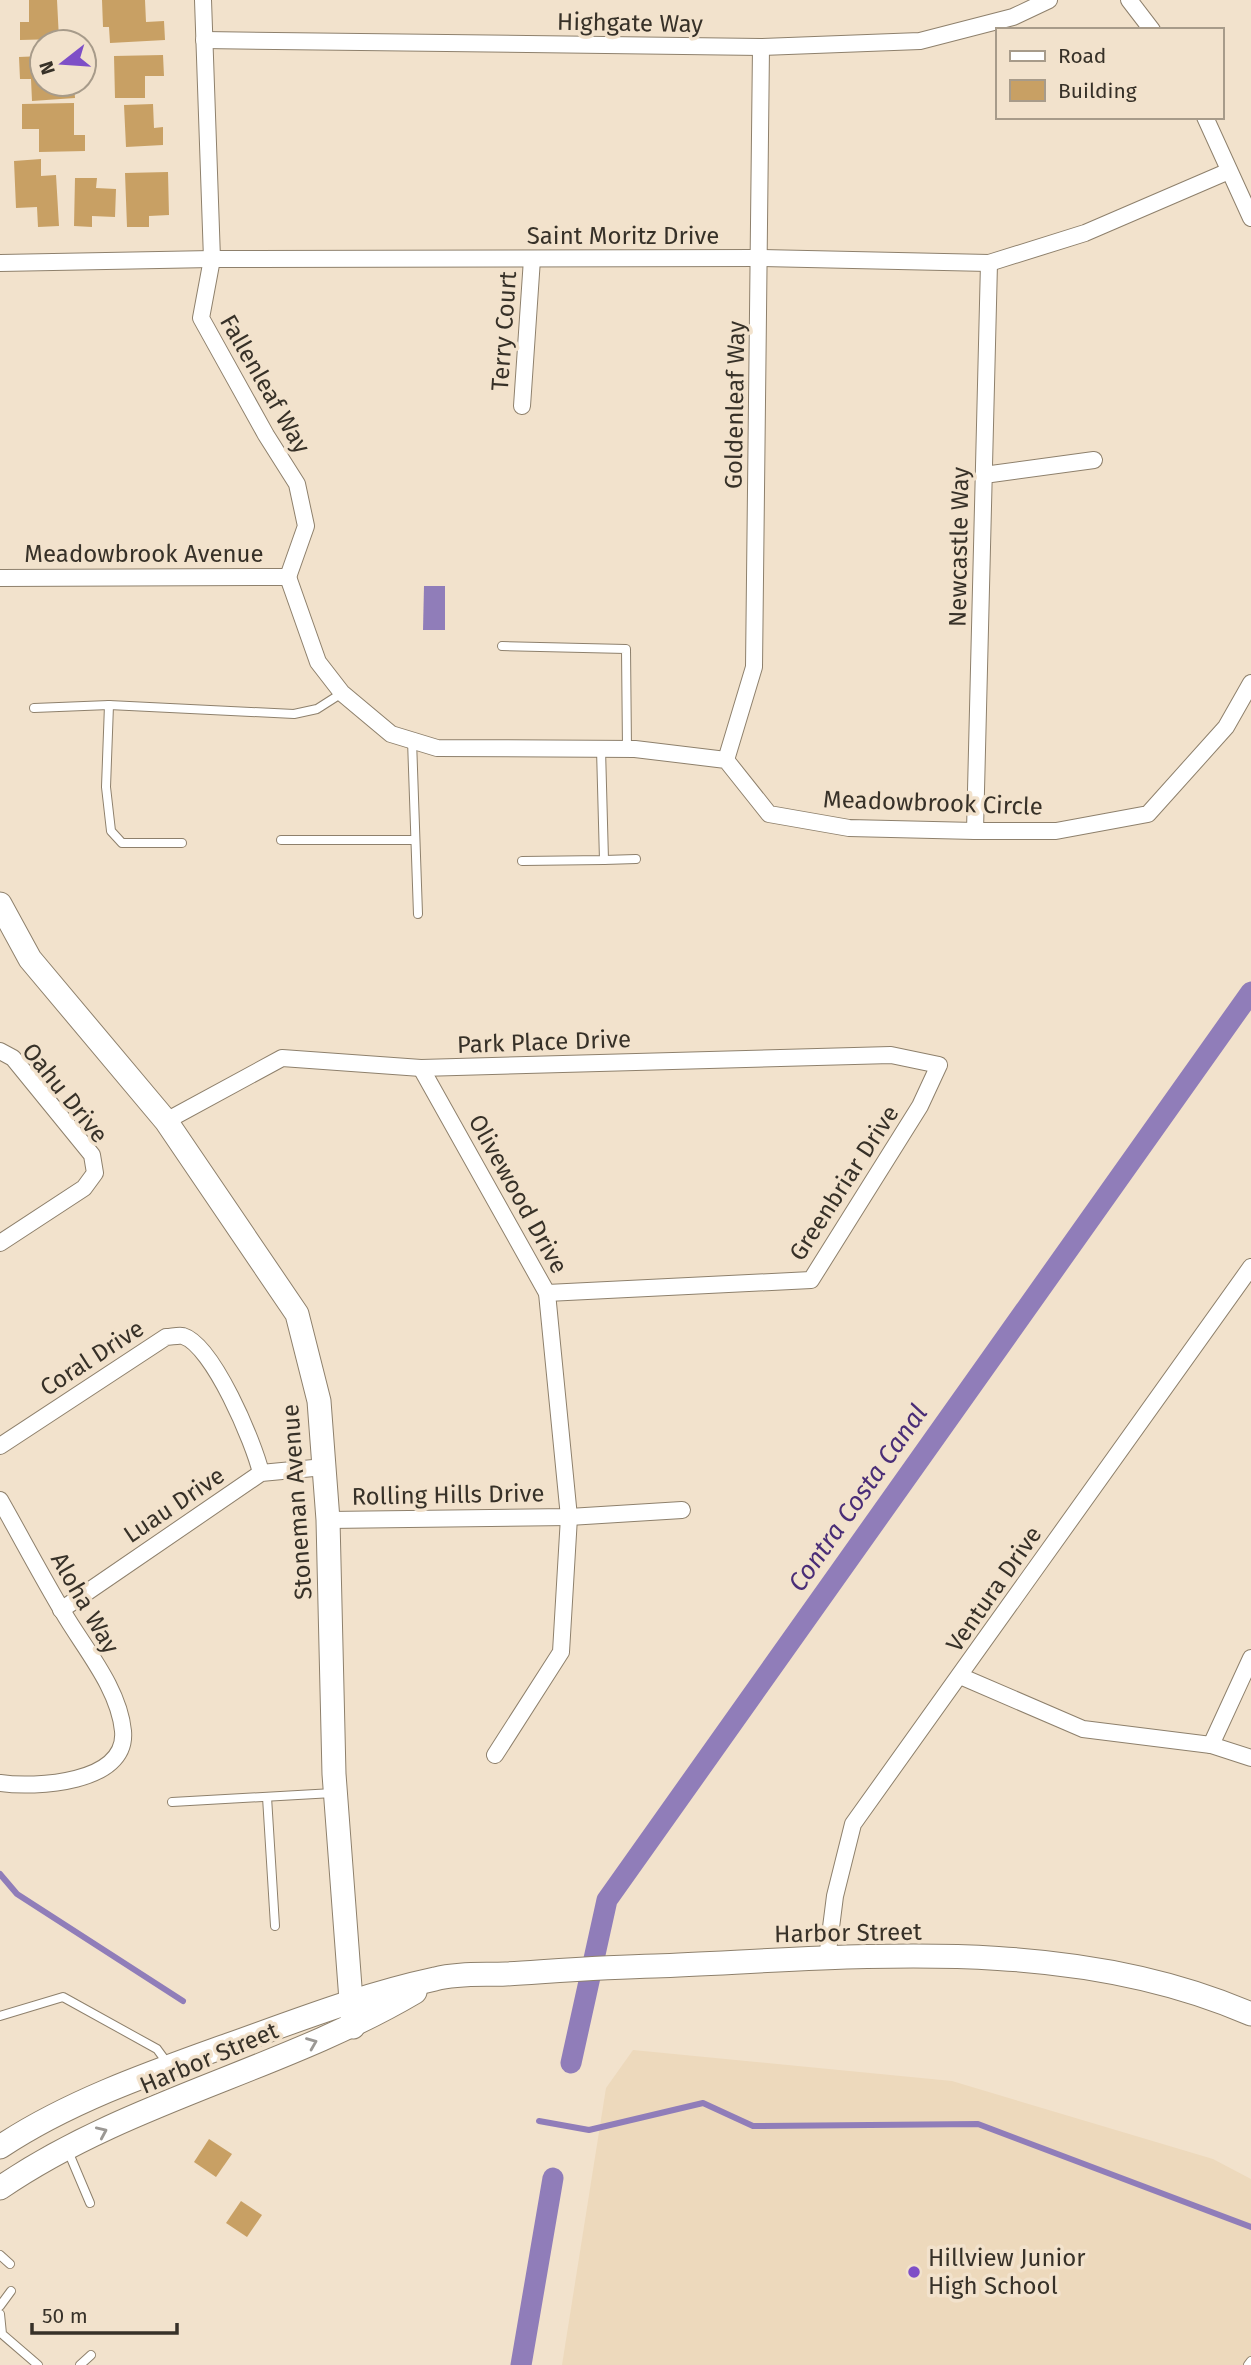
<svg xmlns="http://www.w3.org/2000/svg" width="1251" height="2365" font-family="'Fira Sans',sans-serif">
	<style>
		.built { fill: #edd9bc }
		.water { fill: #907db9 }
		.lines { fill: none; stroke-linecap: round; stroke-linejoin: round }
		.stream { stroke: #907db9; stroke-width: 6 }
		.canal { stroke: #907db9; stroke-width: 21 }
		.building { fill: #c8a064 }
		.lane-casing { stroke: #8e806c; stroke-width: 10 }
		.street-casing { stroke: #8e806c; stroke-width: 18 }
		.secondary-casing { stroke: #8e806c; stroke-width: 25 }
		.lane { stroke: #fff; stroke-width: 8 }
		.street { stroke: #fff; stroke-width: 16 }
		.secondary { stroke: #fff; stroke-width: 23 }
		.oneway { stroke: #9b9894 }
		.poi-dot { fill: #7e4fc7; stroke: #f2e2cc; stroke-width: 2.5 }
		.labels { text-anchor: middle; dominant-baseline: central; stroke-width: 7; stroke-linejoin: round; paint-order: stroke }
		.street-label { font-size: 24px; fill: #373128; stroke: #f2e2cc }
		.poi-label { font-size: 24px; fill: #373128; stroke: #f2e2cc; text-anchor: start }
		.water-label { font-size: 26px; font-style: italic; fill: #4a2d77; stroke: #f2e2cc }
	</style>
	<rect width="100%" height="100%" fill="#f2e2cc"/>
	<!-- built -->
	<path class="built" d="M 633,2050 L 952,2081 L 1213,2159 L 1251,2179 L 1251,2365 L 562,2365 L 606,2088 Z"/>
	<!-- water -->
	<path class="water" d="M 424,586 L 445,586 L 445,630 L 423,630 Z"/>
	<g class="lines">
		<!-- stream -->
		<g class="stream">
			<path d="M 0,1874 L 17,1894 L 183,2001"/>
			<path d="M 539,2121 L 589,2130 L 703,2103 L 753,2126 L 978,2124 L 1251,2227"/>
		</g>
		<!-- canal -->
		<g class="canal">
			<path d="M 571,2063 L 607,1900 L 1251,992"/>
			<path d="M 521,2365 L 553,2178"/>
		</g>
	</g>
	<!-- building -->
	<g class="building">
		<path d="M 29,0 L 57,0 L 59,39 L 20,40 L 20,22 L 29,22 Z"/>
		<path d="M 102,0 L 145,0 L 146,22 L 164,21 L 165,40 L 110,43 L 109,27 L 103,27 Z"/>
		<path d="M 163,55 L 164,76 L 145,76 L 145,98 L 115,98 L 114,56 Z"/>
		<path d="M 42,56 L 42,84 L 74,84 L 75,98 L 32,101 L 31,79 L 20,79 L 19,57 Z"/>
		<path d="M 74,103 L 74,135 L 85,135 L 85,151 L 39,152 L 39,129 L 22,129 L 22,104 Z"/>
		<path d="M 153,104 L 154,128 L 163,127 L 163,145 L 126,147 L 124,105 Z"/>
		<path d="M 41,159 L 41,176 L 56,175 L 59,226 L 38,227 L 37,207 L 16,208 L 14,161 Z"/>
		<path d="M 168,172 L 169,215 L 149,216 L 149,227 L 127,227 L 125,173 Z"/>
		<path d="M 75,178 L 97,178 L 96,188 L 116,189 L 115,217 L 92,216 L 92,227 L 74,226 Z"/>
		<path d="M 209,2139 L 232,2154 L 216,2177 L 194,2162 Z"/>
		<path d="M 241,2201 L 262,2215 L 247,2237 L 226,2223 Z"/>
	</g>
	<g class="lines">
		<!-- lane casing -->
		<g class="lane-casing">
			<g id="lane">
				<path d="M 502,646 L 626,649 L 627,749"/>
				<path d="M 109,705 L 106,787 L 111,831 L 122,843 L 182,843"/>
				<path d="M 34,708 L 109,705 L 294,714 L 317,709 L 342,693"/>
				<path d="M 412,740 L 418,914"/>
				<path d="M 281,840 L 415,840"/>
				<path d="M 604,860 L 636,859"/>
				<path d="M 522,861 L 604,860 L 601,749"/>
				<path d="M 267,1797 L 275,1926"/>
				<path d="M 172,1802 L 333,1793"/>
				<path d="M 0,2016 L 63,1997 L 157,2049 L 168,2064"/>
				<path d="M 68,2151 L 90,2203"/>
				<path d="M 0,2255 L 10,2264"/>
				<path d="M 0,2306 L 11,2291"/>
				<path d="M 0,2314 L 2,2334 L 38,2365"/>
				<path d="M 80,2365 L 91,2355"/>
				<path d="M 1248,2365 L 1251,2361"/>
			</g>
		</g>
		<!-- street casing -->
		<g class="street-casing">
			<g id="street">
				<path d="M 203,0 L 212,259 L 201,318 L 266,435 L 297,484 L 306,526 L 288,577"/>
				<path d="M 1129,0 L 1152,30"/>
				<path d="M 204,40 L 761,47 L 920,41 L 1013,17 L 1049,0"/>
				<path d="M 1205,117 L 1251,218"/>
				<path d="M 0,263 L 212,259 L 760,258 L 989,263 L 1085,233 L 1229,171"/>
				<path d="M 522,406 L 532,259"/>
				<path d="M 984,475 L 1094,460"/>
				<path d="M 288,577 L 318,662 L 342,693 L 391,734 L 437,748 L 635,749 L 726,760 L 769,814 L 849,828 L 975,831 L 1056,831 L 1148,814 L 1226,727 L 1251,683"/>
				<path d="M 0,578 L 288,577"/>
				<path d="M 726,760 L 754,667 L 761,47"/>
				<path d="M 975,831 L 989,263"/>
				<path d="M 0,1051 L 13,1058 L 92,1155 L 95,1173 L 84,1188 L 0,1243"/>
				<path d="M 421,1068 L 547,1293 L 569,1517 L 561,1652 L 495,1755"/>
				<path d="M 166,1121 L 282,1058 L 421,1068 L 891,1055 L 939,1065 L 920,1106 L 811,1280 L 547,1293"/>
				<path d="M 0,1446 L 166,1337 C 171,1337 178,1335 183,1336 C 213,1345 254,1443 261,1473"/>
				<path d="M 0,1500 C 21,1537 41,1575 63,1612 C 84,1648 119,1688 123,1731 C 128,1784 34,1788 0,1783"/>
				<path d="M 328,1520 L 569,1517 L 682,1510"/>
				<path d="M 61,1610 L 261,1473 L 324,1467"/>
				<path d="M 960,1676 L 1083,1729 L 1211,1745 L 1251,1758"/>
				<path d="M 1211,1745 L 1251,1658"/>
				<path d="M 827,1959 L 835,1896 L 853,1824 L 1251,1267"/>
			</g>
		</g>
		<!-- secondary casing -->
		<g class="secondary-casing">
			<g id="secondary">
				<path d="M 0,904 L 30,959 L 166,1121 L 297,1314 L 319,1401 L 328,1520 L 334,1774 L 353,2027"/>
				<path d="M 0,2147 C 69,2101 153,2072 231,2044 C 298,2020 365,1994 435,1979 C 457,1973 483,1975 506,1974 C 555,1971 605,1967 655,1966 C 853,1958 1065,1933 1251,2014"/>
				<path d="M 0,2188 C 127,2101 283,2070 415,1992"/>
			</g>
		</g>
		<!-- lane -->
		<use href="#lane" class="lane"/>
		<!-- street -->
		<use href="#street" class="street"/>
		<!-- secondary -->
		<use href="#secondary" class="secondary"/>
	</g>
	<!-- one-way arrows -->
	<defs><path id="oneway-chevron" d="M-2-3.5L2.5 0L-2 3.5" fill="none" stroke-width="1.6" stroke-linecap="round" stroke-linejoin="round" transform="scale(1.75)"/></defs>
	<g class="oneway">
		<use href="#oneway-chevron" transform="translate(312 2043) rotate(-22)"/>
		<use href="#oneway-chevron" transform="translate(102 2132) rotate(-24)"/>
	</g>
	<!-- markers -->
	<circle class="poi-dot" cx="914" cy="2272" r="7"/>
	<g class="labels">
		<!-- street labels -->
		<g class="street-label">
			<text transform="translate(630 23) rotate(1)">Highgate Way</text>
			<text x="623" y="236">Saint Moritz Drive</text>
			<text transform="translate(504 331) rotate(-86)">Terry Court</text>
			<text transform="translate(265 384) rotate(60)">Fallenleaf Way</text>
			<text transform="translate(735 405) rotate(-89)">Goldenleaf Way</text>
			<text transform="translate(959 547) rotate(-89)">Newcastle Way</text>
			<text x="144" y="554">Meadowbrook Avenue</text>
			<text transform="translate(933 803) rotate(2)">Meadowbrook Circle</text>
			<text transform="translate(544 1042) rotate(-2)">Park Place Drive</text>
			<text transform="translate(65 1093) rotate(51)">Oahu Drive</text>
			<text transform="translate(844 1183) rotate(-57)">Greenbriar Drive</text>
			<text transform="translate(518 1194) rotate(61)">Olivewood Drive</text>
			<text transform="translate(92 1358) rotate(-33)">Coral Drive</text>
			<text transform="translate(448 1495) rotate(-1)">Rolling Hills Drive</text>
			<text transform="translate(297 1502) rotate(-94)">Stoneman Avenue</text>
			<text transform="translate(174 1505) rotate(-34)">Luau Drive</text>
			<text transform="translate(994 1589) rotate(-55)">Ventura Drive</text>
			<text transform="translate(85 1603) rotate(60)">Aloha Way</text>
			<text transform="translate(848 1933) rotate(-1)">Harbor Street</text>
			<text transform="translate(209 2058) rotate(-23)">Harbor Street</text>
		</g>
		<!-- poi labels -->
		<g class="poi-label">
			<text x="928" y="2258">Hillview Junior<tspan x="928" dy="28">High School</tspan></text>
		</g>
		<!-- water labels -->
		<g class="water-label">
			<text transform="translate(858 1498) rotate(-55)">Contra Costa Canal</text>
		</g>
	</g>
	<!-- legend -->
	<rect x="996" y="28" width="228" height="91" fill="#f2e2cc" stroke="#a79b8a" stroke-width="2"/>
	<rect x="1010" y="51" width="35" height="10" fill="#ffffff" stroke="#a79b8a" stroke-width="2"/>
	<text x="1058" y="63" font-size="21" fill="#373128">Road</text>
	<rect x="1010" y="80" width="35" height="21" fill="#c8a064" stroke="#a79b8a" stroke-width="2"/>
	<text x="1058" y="98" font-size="21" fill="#373128">Building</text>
	<!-- north arrow -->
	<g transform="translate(63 63) rotate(253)"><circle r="33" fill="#f2e2cc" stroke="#a79b8a" stroke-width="2"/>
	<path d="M0-5L12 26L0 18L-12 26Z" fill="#7e4fc7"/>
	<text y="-10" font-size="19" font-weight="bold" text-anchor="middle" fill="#373128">N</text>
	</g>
	<!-- scale -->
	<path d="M32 2323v10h145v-10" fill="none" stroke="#373128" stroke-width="3.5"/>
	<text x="42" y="2323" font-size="21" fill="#373128" stroke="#f2e2cc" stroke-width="5" paint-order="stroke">50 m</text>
</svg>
